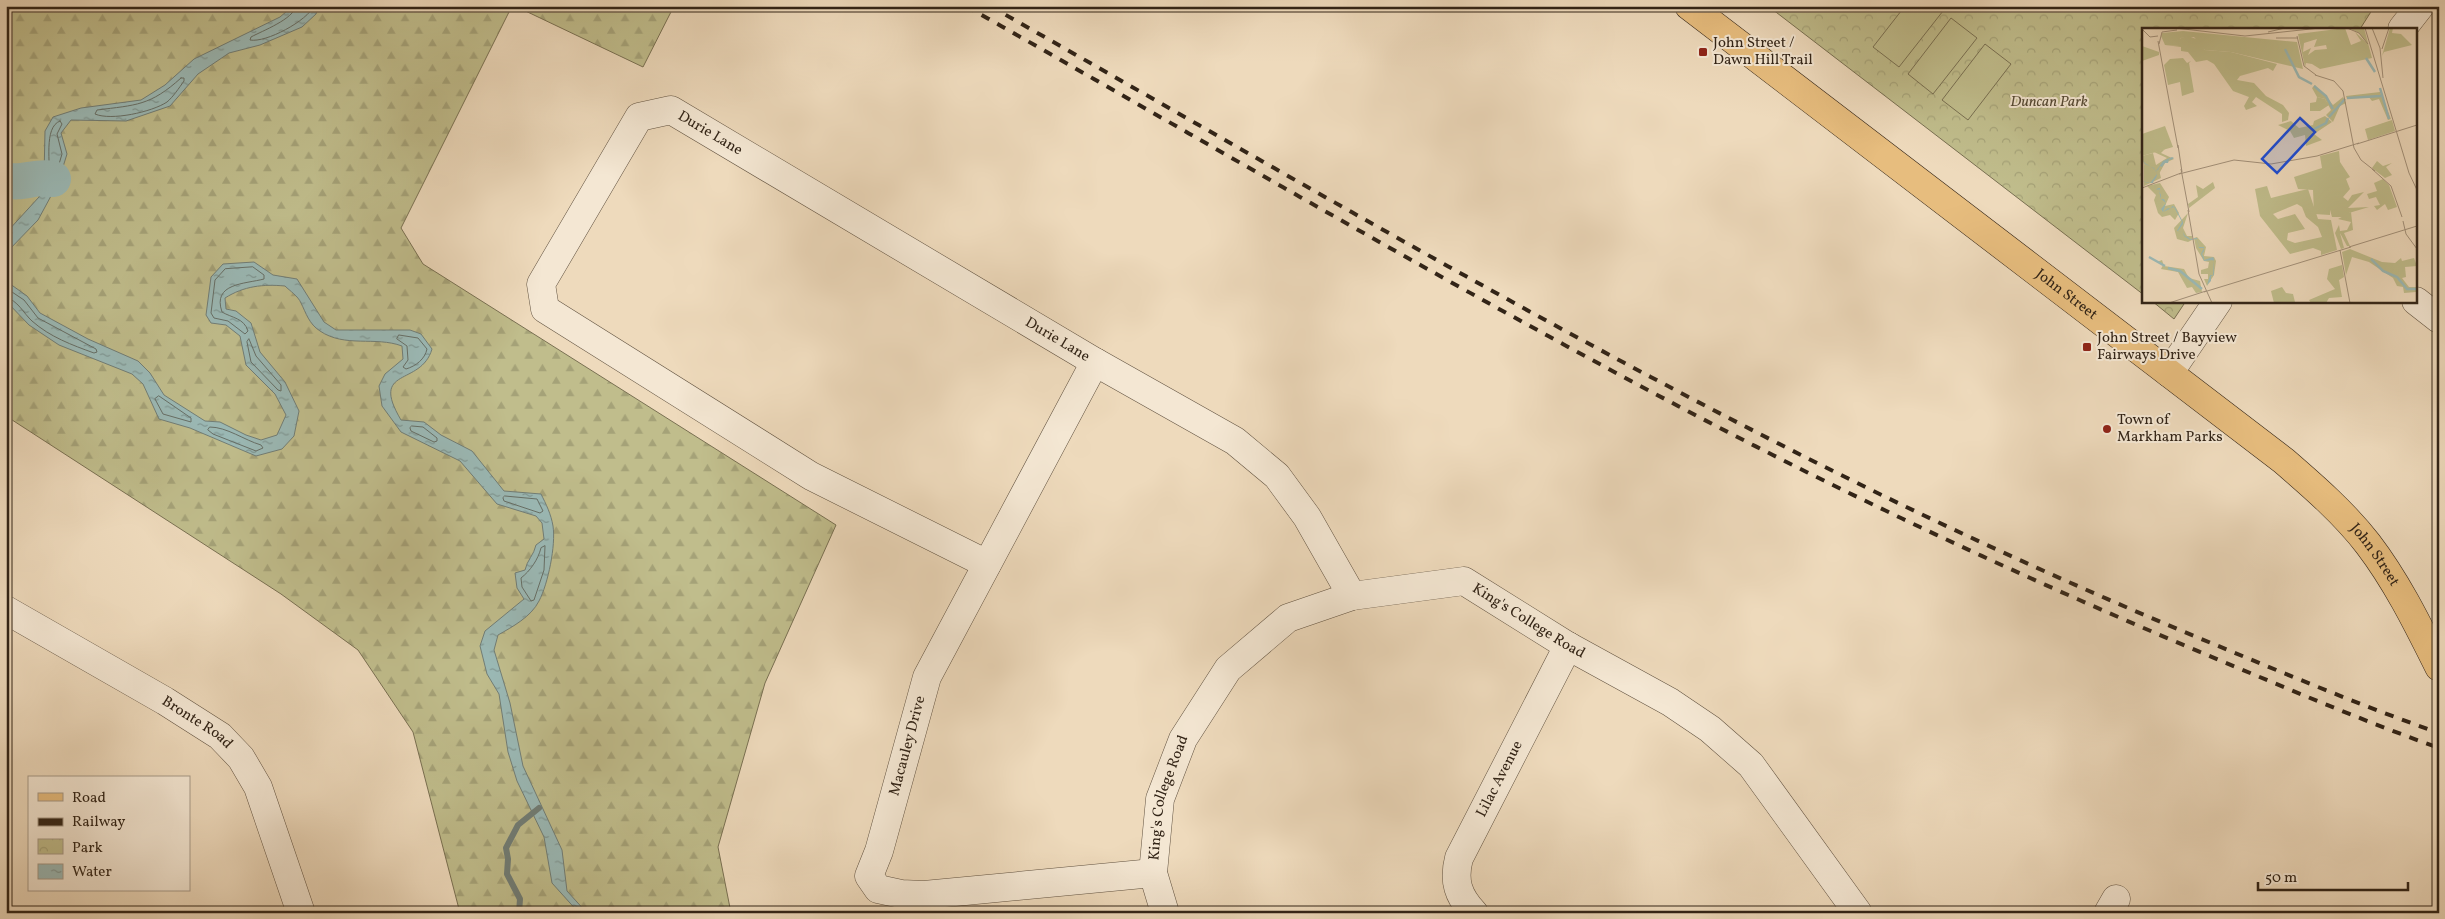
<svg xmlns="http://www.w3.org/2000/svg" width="2445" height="919" font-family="Vollkorn,serif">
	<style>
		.forest { fill: url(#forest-firs); stroke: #797052 }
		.park { fill: url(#park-crowns); stroke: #797052 }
		.pitch { fill: #c0bd8c; stroke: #797052 }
		.water { fill: url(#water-ripples); stroke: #717e77 }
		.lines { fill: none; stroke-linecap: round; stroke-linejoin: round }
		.shore { stroke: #666f67; stroke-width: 1 }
		.stream { stroke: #717e77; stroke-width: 6 }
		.river { stroke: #9bbab7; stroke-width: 36 }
		.minor-casing { stroke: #615240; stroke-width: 29 }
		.major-casing { stroke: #322417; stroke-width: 29 }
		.minor { stroke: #f4e7d3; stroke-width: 28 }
		.major { stroke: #e7bd7e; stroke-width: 28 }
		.rail { stroke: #322417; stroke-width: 4; stroke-dasharray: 9 9; stroke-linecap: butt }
		.poi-dot { fill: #8f2418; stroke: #f4e7d3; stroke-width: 2 }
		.labels { text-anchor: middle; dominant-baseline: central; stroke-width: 4; stroke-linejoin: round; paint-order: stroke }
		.poi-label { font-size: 15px; fill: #322417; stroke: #f4e7d3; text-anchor: start }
		.park-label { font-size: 15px; font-style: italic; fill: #564a34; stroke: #f4e7d3 }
		.street-label { font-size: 15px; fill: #322417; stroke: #f4e7d3 }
		.inset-river { fill: none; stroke: #9bbab7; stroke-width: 2.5 }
		.inset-road { fill: none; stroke: #a3917a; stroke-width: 1 }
		.view { fill: #1d4ed8; fill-opacity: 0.15; stroke: #1d4ed8; stroke-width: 2.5 }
		.inset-edge { fill: none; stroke: #322417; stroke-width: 2.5 }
	</style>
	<defs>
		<pattern id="forest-firs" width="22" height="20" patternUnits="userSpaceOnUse" patternTransform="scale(1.25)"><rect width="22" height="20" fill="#c0bd8c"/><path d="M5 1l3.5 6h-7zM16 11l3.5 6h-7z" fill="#a5a278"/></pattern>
		<pattern id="park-crowns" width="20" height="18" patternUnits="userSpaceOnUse" patternTransform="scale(1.25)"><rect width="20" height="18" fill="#c0bd8c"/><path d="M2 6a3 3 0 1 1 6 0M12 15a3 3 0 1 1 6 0" fill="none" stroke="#a5a278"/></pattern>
		<pattern id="water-ripples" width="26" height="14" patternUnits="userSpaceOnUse" patternTransform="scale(1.25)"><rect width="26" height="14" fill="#9bbab7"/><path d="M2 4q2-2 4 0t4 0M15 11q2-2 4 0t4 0" fill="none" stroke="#7f9794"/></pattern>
	</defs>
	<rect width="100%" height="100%" fill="#eedabc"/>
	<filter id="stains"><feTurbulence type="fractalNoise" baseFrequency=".004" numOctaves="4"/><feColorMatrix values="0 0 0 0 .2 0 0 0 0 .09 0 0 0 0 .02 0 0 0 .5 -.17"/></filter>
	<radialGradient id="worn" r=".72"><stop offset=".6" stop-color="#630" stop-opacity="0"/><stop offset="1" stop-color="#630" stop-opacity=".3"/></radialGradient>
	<!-- forest -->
	<g class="forest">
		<path d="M 6,6 L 512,6 L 401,228 L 423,264 L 836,525 L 765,683 L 718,847 L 731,913 L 460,913 L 413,732 L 358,650 L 281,594 L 6,416 Z"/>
		<path d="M 515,6 L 674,6 L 643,67 Z"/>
	</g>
	<!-- park -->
	<g class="park">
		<path d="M 1768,6 L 2372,6 L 2374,7 L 2360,29 L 2144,29 L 2144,295 Z"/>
		<path d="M 2152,301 L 2186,301 L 2174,319 Z"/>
	</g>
	<!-- pitch -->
	<g class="pitch">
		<path d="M 1905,6 L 1936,6 L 1943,11 L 1899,67 L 1873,47 Z"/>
		<path d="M 1951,18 L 1977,38 L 1933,94 L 1908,74 Z"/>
		<path d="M 1985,44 L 2011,64 L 1968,120 L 1942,100 Z"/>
	</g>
	<!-- water -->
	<g class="water">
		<path d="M 293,6 L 319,6 L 316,14 L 302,27 L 260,45 L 229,53 L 198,74 L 170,106 L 126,121 L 71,120 L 61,133 L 67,154 L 58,183 L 38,220 L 6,253 L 6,233 L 39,197 L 44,177 L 45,131 L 53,117 L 81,108 L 141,100 L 165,85 L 194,59 L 280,17 Z"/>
		<path d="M 254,262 L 273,275 L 297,279 L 324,322 L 336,330 L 410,330 L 421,334 L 432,349 C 421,387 369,366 401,420 L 424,422 L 441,435 L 472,451 L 504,491 L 541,494 C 546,504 551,514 553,526 C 556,545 548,584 539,601 C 531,617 512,627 498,635 L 494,650 L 510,703 L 523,766 L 562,850 L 567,891 L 587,913 L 579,913 L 552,883 L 544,837 L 517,781 L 508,752 L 499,694 L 487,674 L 480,646 L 485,631 L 524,599 L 517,588 L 515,573 L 525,570 C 527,560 534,555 536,545 L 544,539 L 542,523 L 536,516 L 497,504 L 460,461 L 401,432 L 382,406 L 379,386 L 385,374 L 403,359 L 402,346 C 375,336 345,348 320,331 C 309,324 306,313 301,303 C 298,296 290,291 285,286 C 263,284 244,286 225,298 L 226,309 L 236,311 L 251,323 L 260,352 L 285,382 L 299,411 L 294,436 L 282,449 L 256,456 L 190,428 L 159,419 L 143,384 L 132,374 L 59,345 L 29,325 L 6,301 L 6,281 L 27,296 L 40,313 L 88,339 L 138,361 L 150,373 L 164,395 L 205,421 L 220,422 L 246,435 L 261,440 L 277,435 L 286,415 L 275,394 L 246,365 L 240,336 L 226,325 L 211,323 L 206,315 L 211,277 L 223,264 Z"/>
	</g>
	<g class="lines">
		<!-- shore -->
		<g class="shore">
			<path d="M 296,6 C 294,19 262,31 251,37 L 250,40 C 266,43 307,21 314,6"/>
			<path d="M 181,78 L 184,78 L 184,81 C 179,88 173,97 167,102 C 152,112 111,121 95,114 L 97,110 C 136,105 150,106 181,78 Z"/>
			<path d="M 60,121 L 62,124 L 57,134 L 62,154 L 54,181 L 51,183 L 49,181 C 51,165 43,127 60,121 Z"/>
			<path d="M 253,267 L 264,275 L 264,279 C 245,284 212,283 222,312 C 232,318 244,318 248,331 L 245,334 L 228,321 L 214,318 L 211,313 L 215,280 L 225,269 Z"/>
			<path d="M 6,288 L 24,300 L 38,318 L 96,349 L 97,352 L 94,353 C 72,345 50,337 32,321 C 24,314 17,299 6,298"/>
			<path d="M 399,335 L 418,338 L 427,349 C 425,359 416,366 406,369 L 403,367 L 408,360 L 407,346 L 397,339 Z"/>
			<path d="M 249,339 L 256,356 L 281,385 L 281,391 L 278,390 L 251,362 L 247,342 Z"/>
			<path d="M 159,396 L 191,418 L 191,422 L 163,414 L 155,399 Z"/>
			<path d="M 412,426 L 423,427 L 437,438 L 437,441 L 434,442 L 411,431 L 410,428 Z"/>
			<path d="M 210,427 C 227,427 244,440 261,445 L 263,448 L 256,451 L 213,434 L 208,430 Z"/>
			<path d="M 505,496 L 537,499 L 543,511 L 540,513 L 504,501 L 503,498 Z"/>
			<path d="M 545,546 L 544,570 L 534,600 L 531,601 L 522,587 L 521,578 C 530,571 538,560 541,548 Z"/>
		</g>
		<!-- stream -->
		<path class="stream" d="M 519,913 L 520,899 L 507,874 L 508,859 L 506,848 L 518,825 L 539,808"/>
		<!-- river -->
		<path class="river" d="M 6,180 C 21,185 37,175 53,179"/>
		<!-- minor casing -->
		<g class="minor-casing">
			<g id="minor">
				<path d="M 2402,29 L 2420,6"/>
				<path d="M 2416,301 L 2439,319"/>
				<path d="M 1095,362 L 927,677 L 879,851 L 869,876 L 878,889 L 901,894 L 924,895 L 1153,873"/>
				<path d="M 2169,373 L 2218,301"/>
				<path id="s1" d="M 987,564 L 811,476 L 545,309 L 541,284 L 639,117 L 671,110 L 1095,362 L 1235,441 L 1277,476 L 1307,517 L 1352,596"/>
				<path id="s2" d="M 6,610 L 165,701 L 220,736 L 241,758 L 258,787 L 301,913"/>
				<path id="s3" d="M 1165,913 L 1153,873 L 1160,799 L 1183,739 L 1228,669 L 1288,618 L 1352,596 L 1464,581 L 1568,646 L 1670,702 L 1710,729 L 1751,765 L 1858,913"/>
				<path id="s4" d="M 1474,913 C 1458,896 1453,881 1459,858 L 1568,646"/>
				<path d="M 2108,913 L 2116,899"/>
			</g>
		</g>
		<!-- major casing -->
		<g class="major-casing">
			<g id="major">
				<path id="s5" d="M 1689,6 L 2284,461 C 2314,487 2344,513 2368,544 C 2397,582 2418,625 2439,667"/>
			</g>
		</g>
		<!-- minor -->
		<use href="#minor" class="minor"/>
		<!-- major -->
		<use href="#major" class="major"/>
		<!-- rail -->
		<g class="rail">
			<path d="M 966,6 C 1209,144 1450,286 1697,416 C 1861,502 2029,580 2200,652 C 2279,685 2358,719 2439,748"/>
			<path d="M 990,6 C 1269,164 1546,328 1833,471 C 1957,533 2083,590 2211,643 C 2286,674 2362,706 2439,733"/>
		</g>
	</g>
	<!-- markers -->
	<g class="poi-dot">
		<rect x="1698" y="47" width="10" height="10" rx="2.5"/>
		<rect x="2082" y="342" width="10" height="10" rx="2.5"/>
		<circle cx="2107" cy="429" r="5"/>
	</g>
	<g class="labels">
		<!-- poi labels -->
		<g class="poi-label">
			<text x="1713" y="43">John Street /<tspan x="1713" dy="17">Dawn Hill Trail</tspan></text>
			<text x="2097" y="338">John Street / Bayview<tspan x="2097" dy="17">Fairways Drive</tspan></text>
			<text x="2117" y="420">Town of<tspan x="2117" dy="17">Markham Parks</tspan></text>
		</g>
		<!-- park labels -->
		<g class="park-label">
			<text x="2049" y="102">Duncan Park</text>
		</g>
		<!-- street labels -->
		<g class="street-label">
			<text stroke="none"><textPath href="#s1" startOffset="808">Durie Lane</textPath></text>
			<text stroke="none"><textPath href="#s5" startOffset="475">John Street</textPath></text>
			<text stroke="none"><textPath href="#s1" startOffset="1212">Durie Lane</textPath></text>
			<text stroke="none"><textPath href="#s5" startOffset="880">John Street</textPath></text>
			<text stroke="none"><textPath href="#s3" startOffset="599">King's College Road</textPath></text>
			<text stroke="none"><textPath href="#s2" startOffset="222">Bronte Road</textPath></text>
			<text transform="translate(908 746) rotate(-75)">Macauley Drive</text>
			<text stroke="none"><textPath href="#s4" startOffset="149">Lilac Avenue</textPath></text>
			<text stroke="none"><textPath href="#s3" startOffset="119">King's College Road</textPath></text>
		</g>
	</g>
	<!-- overview -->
	<g transform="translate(2142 28)">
		<rect width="275" height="275" fill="#eedabc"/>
		<path d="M 203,0 L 209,17 L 219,13 L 213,4 L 225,15 L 217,5 L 207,0 L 222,0 L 230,30 L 178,41 L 170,36 L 164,35 L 163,39 L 156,6 ZM 175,11 L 172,19 L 184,17 L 185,21 L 173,22 L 166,27 L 169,20 L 161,24 L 162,15 ZM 248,0 L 251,0 L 250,5 L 259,6 L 270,17 L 242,24 L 240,28 ZM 41,3 L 155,14 L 161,41 L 89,24 L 63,22 L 52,9 L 38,10 L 37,18 L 23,17 L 19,8 L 20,5 ZM 23,98 L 31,119 L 0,128 L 0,106 ZM 125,158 L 129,170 L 166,161 L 176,191 L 189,192 L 195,222 L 179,227 L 179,223 L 171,220 L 148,226 L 118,188 L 113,161 ZM 155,176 L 160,179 L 164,189 L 176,199 L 180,209 L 153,215 L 145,212 L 146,205 L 163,201 L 153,186 L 136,191 L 131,186 Z" fill="#c0bd8c" fill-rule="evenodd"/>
		<path d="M 173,57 L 191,77 L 201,69 L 204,75 L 198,78 L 191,94 L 184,87 L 189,82 L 183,71 L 175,69 L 170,60 ZM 238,64 L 249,91 L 246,92 L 237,71 L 230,73 L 226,68 L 205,71 L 204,68 ZM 183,88 L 190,94 L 172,106 L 180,112 L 164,118 L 163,107 L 152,110 L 148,103 L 136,97 L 149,93 L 157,100 L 171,97 L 172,93 ZM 23,121 L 19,125 L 32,131 L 23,135 L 17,146 L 4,144 L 0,128 L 11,125 L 14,137 L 25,130 L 12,124 ZM 18,155 L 27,169 L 23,178 L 32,176 L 37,185 L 33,192 L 28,187 L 20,189 L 16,185 L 12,172 L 14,167 L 5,158 ZM 209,184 L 211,202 L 202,205 L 208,218 L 205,218 L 198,205 L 202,220 L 199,221 L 193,205 L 197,197 L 198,203 L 205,202 L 209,194 L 196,191 ZM 46,185 L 41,200 L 45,208 L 50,208 L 50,212 L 46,214 L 35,211 L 32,200 ZM 55,209 L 64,219 L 62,228 L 72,229 L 74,233 L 72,247 L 65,258 L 62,251 L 66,251 L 66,246 L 59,246 L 59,242 L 66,240 L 67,234 L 62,233 L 54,220 L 52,210 ZM 20,232 L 22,238 L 42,241 L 47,250 L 58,253 L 60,264 L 54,265 L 50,259 L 45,260 L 36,244 L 19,241 L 21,237 L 15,234 Z" fill="#c0bd8c"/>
		<path d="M 0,18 L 17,24 L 17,27 L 0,33 Z" fill="#c0bd8c"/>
		<path d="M 46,8 L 57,12 L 63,22 L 89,24 L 135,36 L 131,43 L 126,40 L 98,48 L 95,52 L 112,55 L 124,68 L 141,77 L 147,85 L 146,92 L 140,94 L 140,86 L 114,69 L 110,74 L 115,78 L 104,82 L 102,78 L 107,69 L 91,63 L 72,36 L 65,32 L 54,34 L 46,24 L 39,23 L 39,19 L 23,17 L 37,18 L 36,11 ZM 41,30 L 45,35 L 49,33 L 47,35 L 52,64 L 40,68 L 38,54 L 26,57 L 22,37 L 28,31 ZM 175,69 L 183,71 L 187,77 L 178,83 L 168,83 L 168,75 L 174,74 ZM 250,92 L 253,103 L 226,112 L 223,101 ZM 197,123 L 198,134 L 208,149 L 204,151 L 208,161 L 201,169 L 206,173 L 210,167 L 222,164 L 206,180 L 227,179 L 207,185 L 208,189 L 190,189 L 188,182 L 188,187 L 172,186 L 171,162 L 156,161 L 152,149 L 180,140 L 178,128 ZM 235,133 L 241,138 L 250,135 L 244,139 L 250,147 L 243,150 L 230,140 ZM 2,137 L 17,142 L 19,150 L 2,158 ZM 241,151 L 247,157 L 255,179 L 246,182 L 243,176 L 235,182 L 232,178 L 238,177 L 234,169 L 227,171 L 225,166 L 235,163 L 232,155 ZM 71,154 L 73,160 L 47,180 L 46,176 L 56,169 L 54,157 L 61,161 ZM 208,221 L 240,234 L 253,235 L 259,230 L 260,233 L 272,230 L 275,238 L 263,239 L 264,249 L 260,250 L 267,259 L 275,259 L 275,273 L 274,264 L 262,265 L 261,259 L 255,258 L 251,250 L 227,234 L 210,229 L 204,247 L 200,224 ZM 200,237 L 202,249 L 197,252 L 200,269 L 187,270 L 184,275 L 169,275 L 167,272 L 193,261 L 185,251 L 187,241 ZM 140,259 L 144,265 L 151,266 L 153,274 L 160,275 L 132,275 L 129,263 Z" fill="#c0bd8c"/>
		<path d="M 30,129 L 32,130 L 29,132 L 27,131 L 26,135 L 23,135 L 20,139 L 18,138 L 16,142 L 14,143 L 15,147 L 14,150 L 11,154 L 13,158 L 14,162 L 16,160 L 18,160 L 18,162 L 17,163 L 19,167 L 19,171 L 22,171 L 24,175 L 21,184 L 26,180 L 29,181 L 30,178 L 33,179 L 41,194 L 41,196 L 36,203 L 41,204 L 43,208 L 46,209 L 48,211 L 55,210 L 57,219 L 62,219 L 62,223 L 60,226 L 62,230 L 62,232 L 71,229 L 72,231 L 72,247 L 69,248 L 69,253 L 65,257 L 68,247 L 71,247 L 72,232 L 62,233 L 59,226 L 62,220 L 57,220 L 55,211 L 48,212 L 42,208 L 41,204 L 35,203 L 40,194 L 32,179 L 21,184 L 19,181 L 24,175 L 19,171 L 17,163 L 18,161 L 14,162 L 12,155 L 6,155 L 0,153 L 8,155 L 15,146 L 12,140 L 3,136 L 0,131 L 3,135 L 11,140 L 14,143 L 21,133 Z" fill="#9bbab7"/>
		<path class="inset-river" d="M 143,21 L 157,49 L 170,56M 224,30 L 233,44M 172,58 L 184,68 L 191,81M 238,60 L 247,91M 205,70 L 239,68M 187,89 L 203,71M 170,102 L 184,95 L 186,90M 7,229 L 23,238M 229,231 L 241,243 L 255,249 L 265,261 L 275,261M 26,240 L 38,243 L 60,261"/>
		<path class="inset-road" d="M 33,0 L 103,8 L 178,0M 205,0 L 217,5 L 226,16M 223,0 L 267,145 L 275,162M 230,0 L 238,20 L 241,50M 0,1 L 8,9 L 16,8M 126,4 L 143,0M 155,8 L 162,38 L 174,47M 134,10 L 156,10M 16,13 L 36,120M 17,16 L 20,4 L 35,2M 240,21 L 247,0M 173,47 L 192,53 L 201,63 L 212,120 L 219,132 L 233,143M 215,116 L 275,97M 36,117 L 40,144M 39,141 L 47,184M 230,141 L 249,158 L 260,189M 37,146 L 92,132 L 129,136 L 175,128 L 217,115M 0,160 L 39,145M 46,182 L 57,246 L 70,275M 261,193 L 264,206 L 275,221M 207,219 L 275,198M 198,222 L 208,275M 62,264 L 209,219M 27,275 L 64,263"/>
		<path class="view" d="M 158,90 L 173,104 L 135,145 L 120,131 Z"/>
		<rect width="275" height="275" class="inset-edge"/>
	</g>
	<!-- margin -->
	<rect width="2445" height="919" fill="none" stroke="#eedabc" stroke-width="25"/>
	<rect x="8" y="8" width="2430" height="904" fill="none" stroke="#322417" stroke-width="2.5"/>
	<rect x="12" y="12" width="2420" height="894" fill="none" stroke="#322417"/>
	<!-- legend -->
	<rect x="28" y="776" width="162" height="115" fill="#f4e7d3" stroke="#a69988"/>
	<rect x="38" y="793" width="25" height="8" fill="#e7bd7e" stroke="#a69988"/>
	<text x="72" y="802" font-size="15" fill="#322417">Road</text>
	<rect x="38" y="818" width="25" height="8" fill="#322417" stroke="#a69988"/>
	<text x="72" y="826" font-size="15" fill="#322417">Railway</text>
	<rect x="38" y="839" width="25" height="15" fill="url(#park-crowns)" stroke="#a69988"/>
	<text x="72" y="852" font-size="15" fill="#322417">Park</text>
	<rect x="38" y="864" width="25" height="15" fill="url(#water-ripples)" stroke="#a69988"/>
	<text x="72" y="876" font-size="15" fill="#322417">Water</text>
	<!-- scale -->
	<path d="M2258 882v8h150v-8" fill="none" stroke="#322417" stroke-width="2.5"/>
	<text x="2265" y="882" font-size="15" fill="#322417" stroke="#f4e7d3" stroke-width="4" paint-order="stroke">50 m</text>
	<rect width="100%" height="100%" filter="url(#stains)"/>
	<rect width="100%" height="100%" fill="url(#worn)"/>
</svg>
